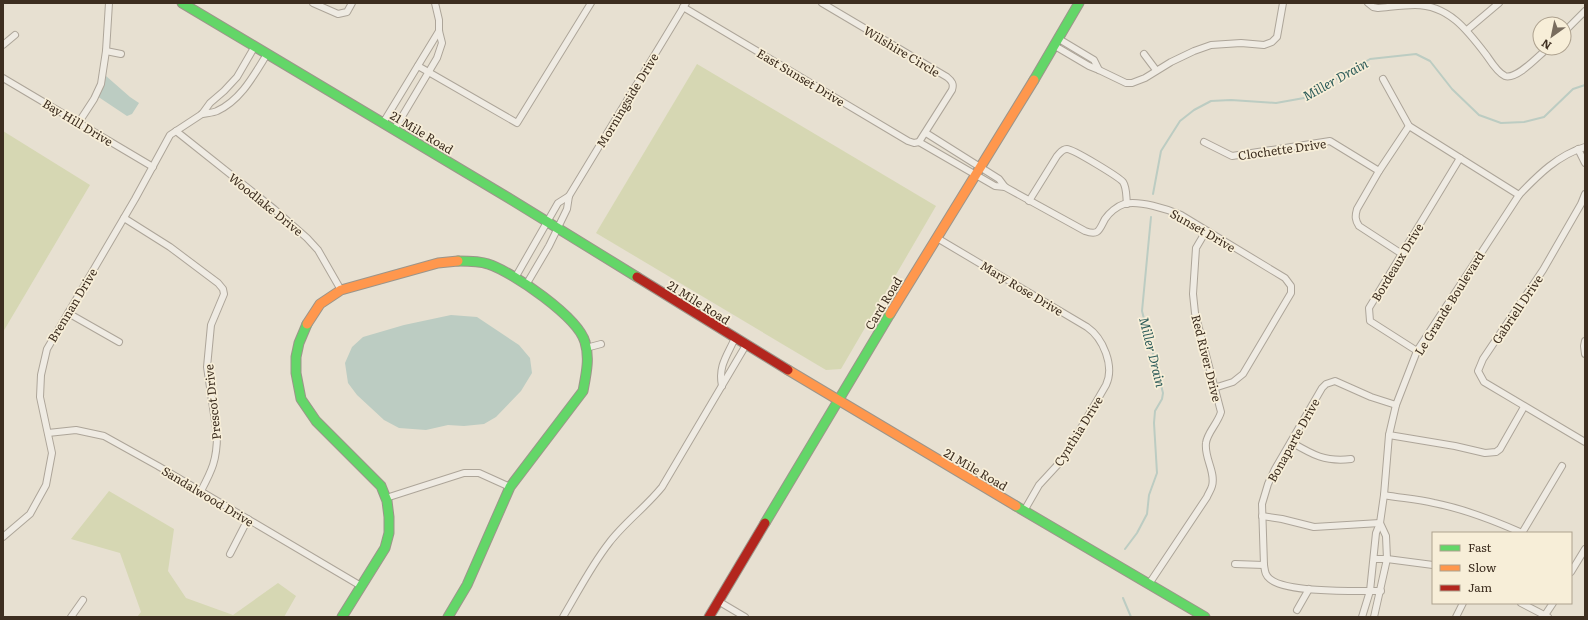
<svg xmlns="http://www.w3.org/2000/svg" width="1588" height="620" font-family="Literata,serif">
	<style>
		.green { fill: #d6d7b3 }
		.water { fill: #bcccc2 }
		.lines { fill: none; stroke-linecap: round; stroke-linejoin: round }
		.stream { stroke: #bcccc2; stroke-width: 2 }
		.street-casing { stroke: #ada599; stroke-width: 8 }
		.fast-casing { stroke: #9c958a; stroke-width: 11 }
		.slow-casing { stroke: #9c958a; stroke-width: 11 }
		.jam-casing { stroke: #9c958a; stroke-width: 11 }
		.street { stroke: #efebe3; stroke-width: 6 }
		.fast { stroke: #63d668; stroke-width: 9 }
		.slow { stroke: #ff974d; stroke-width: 9 }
		.jam { stroke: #b3261e; stroke-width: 9 }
		.labels { text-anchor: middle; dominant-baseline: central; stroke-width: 3.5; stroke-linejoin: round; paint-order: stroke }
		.street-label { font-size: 12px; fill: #3d2e20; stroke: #f7eed8 }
		.water-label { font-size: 13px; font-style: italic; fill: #2f5d5a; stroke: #f7eed8 }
	</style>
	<rect width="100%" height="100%" fill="#e7e0d1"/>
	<!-- green -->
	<g class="green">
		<path d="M 697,64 L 936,206 L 841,369 L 826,370 L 596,233 Z"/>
		<path d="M 3,131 L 90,185 L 3,332 Z"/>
		<path d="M 109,491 L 174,529 L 168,571 L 186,598 L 233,615 L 278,583 L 296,596 L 284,617 L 137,617 L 141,612 L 120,553 L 71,539 Z"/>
	</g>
	<!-- water -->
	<g class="water">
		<path d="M 106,76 L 130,97 L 139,103 L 132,114 L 127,116 L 97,96 Z"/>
		<path d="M 451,315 L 477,317 L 519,345 L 530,358 L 532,373 L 521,391 L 496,417 L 484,424 L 464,426 L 448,425 L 426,430 L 399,428 L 384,420 L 357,395 L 348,383 L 345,363 L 352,347 L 363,337 L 404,325 Z"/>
	</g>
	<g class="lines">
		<!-- stream -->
		<g class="stream">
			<path d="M 1153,194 L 1161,151 L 1180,121 L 1194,110 L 1211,101 L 1231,100 L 1276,103 L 1304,98 L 1370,59 L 1416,54 L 1430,61 L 1452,89 L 1479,115 L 1501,123 L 1524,122 L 1544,117 L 1573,89 L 1585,85"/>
			<path d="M 1125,549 L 1137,533 L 1147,514 L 1149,495 L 1157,473 L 1154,423 L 1155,411 L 1162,399 L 1163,393 L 1142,311 L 1151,217"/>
			<path d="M 1123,598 L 1131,617"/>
		</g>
		<!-- street casing -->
		<g class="street-casing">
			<g id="street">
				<path d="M 313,3 L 338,14 L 347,12 L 352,3"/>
				<path d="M 1368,3 L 1373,7 L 1378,8 C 1390,7 1403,5 1415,5 C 1449,5 1468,31 1487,56 C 1491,62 1498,73 1505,76 C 1517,80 1539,55 1548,48"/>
				<path d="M 683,7 L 908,141 L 914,143 L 919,142 L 952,90 C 954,84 952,81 947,77 L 822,3"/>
				<path d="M 1467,30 L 1499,3"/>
				<path d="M 1564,32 L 1585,11"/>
				<path d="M 1059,39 L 1094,60 L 1099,70"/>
				<path d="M 3,45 L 15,35"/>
				<path d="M 1055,46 L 1089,66 L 1099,70 L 1126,83 L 1132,83 L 1145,78 L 1171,62 L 1194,51 L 1211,45 L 1241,43 L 1264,45 L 1272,42 L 1277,37 L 1283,3"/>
				<path d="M 106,51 L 121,54"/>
				<path d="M 1144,54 L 1156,70"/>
				<path d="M 418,66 L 517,123 L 591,3"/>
				<path d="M 3,78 L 153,167"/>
				<path d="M 1383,79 L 1409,126 L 1519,195"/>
				<path d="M 202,114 C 206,113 213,113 217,111 C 241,100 254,75 267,54"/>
				<path d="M 79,122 L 94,99 L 101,84 L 106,51 L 109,3"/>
				<path d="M 383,123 L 439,31"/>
				<path d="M 394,130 L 437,58 L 442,43 L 439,31 L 439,20 L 435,3"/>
				<path d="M 176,131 L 274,209 L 307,238 L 318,250 L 341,290"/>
				<path d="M 926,133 L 999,179 L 1005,187 L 1085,231 C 1099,236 1099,230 1105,219 C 1109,213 1117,206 1124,204 C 1139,200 1167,209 1181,215 L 1285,278 L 1291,286 L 1291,293 L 1243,374 L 1233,382 L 1214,388"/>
				<path d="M 919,142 L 995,186 L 1005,187"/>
				<path d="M 1204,142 L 1232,156 L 1330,141 L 1379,171"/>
				<path d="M 1578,149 L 1585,163"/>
				<path d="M 1585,194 L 1581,204 L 1543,270 L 1483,359 L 1478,371 L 1484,382 L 1585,442"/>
				<path d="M 1029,201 L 1057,156 C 1060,153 1062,149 1067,149 C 1073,149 1119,177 1123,182 C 1127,188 1126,197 1127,204"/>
				<path d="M 124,218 L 170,247 L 218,283 L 223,289 L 224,294 L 211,325 L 207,367 L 217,435 C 217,460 212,470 201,491"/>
				<path d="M 937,238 L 1087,327 C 1103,338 1115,366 1106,385 L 1063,459 L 1039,485 L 1024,511"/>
				<path d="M 1402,254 L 1359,226 C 1355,220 1355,216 1357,209 L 1379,171 L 1409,126"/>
				<path d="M 515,278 L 558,203 L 569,196"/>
				<path d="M 526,285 L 549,246 L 567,209 L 569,196 L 686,3"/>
				<path d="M 68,313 L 119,342"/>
				<path d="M 1585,341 L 1584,346 L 1585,354"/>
				<path d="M 586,348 L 601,344"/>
				<path d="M 1417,351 L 1370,321 L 1369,308 L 1460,158"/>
				<path d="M 722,386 C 718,366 727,356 735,338"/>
				<path d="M 48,433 L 76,430 L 104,436 L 158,466 L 361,586"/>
				<path d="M 1389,435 L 1455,446 L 1485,453 L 1496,452 L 1500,449 L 1524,407"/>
				<path d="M 1291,442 C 1313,455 1325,462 1351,459"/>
				<path d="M 1384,495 C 1400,498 1417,499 1434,503 C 1464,509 1493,520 1522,533"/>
				<path d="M 386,498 L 464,473 L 479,473 L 510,487"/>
				<path d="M 1262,516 L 1282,519 L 1314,527 L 1380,523"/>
				<path d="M 1522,533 L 1562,466"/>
				<path d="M 3,537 L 30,514 L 46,485 L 52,453 L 40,397 L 41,375 L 47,349 L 135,199 L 170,135 L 202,114 L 210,103 L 224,91 L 237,77 L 255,46"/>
				<path d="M 230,554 L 248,519"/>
				<path d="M 1374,559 L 1387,559 L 1433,565"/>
				<path d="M 1235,564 L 1264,565"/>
				<path d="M 1571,572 L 1585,549"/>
				<path d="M 1149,584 L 1207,497 C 1208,494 1211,490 1212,486 C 1216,472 1204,458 1206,443 C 1207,433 1218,423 1221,412 L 1195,313 L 1193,294 L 1196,248 L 1206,231"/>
				<path d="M 1381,591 C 1357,591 1287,593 1270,579 C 1265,575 1265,571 1264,565 L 1262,504 L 1268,484 L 1275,469 L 1322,388 L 1326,384 L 1335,381 L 1371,397 L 1396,405"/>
				<path d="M 718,601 L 745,617"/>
				<path d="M 1521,603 L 1548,617"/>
				<path d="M 1297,610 L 1309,589"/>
				<path d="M 1545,615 L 1553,603"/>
				<path d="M 71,617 L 83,600"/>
				<path d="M 563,617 C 578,592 591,566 609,543 C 624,523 646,507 662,487 L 746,345"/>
				<path d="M 1362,617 L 1370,591 L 1376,533 L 1380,523 L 1384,495 L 1389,435 L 1396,405 L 1417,351 L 1519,195 C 1538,175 1558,155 1585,147"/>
				<path d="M 1374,617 L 1387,559 L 1386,536 L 1380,523"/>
				<path d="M 1456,617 L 1463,603"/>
			</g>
		</g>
		<!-- fast casing -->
		<g class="fast-casing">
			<g id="fast">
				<path d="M 182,3 L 507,197 L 637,277"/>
				<path d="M 1034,80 L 1079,3"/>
				<path d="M 307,324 L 299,343 L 296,357 L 296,373 L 301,399 L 316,421 L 381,486 L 387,501 L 389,517 L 389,533 L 385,548 L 342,617"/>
				<path d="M 1016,506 L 1205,617"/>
				<path d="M 765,523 L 890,314"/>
				<path d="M 448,617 L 467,585 L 510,487 L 583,391 C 586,375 590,358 585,342 C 578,317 513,272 488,264 C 480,261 467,261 458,261"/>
			</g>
		</g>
		<!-- slow casing -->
		<g class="slow-casing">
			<g id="slow">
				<path d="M 890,314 L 1034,80"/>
				<path d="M 307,324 L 320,304 L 341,290 L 438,263 L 458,261"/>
				<path d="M 788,370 L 1016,506"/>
			</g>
		</g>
		<!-- jam casing -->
		<g class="jam-casing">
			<g id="jam">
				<path d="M 637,277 L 788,370"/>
				<path d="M 709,617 L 765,523"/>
			</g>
		</g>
		<!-- street -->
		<use href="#street" class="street"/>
		<!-- fast -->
		<use href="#fast" class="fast"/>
		<!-- slow -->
		<use href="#slow" class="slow"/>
		<!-- jam -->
		<use href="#jam" class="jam"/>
	</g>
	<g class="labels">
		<!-- street labels -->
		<g class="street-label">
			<text transform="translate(902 51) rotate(31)">Wilshire Circle</text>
			<text transform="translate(801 77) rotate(31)">East Sunset Drive</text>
			<text transform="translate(627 100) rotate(-59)">Morningside Drive</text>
			<text transform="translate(78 122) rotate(31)">Bay Hill Drive</text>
			<text transform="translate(422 132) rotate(31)">21 Mile Road</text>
			<text transform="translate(1282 149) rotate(-8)">Clochette Drive</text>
			<text transform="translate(266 204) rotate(39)">Woodlake Drive</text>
			<text transform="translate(1203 230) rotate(30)">Sunset Drive</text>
			<text transform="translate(1397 262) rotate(-59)">Bordeaux Drive</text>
			<text transform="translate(1022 288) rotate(31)">Mary Rose Drive</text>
			<text transform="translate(699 302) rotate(32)">21 Mile Road</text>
			<text transform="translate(883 303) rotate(-59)">Card Road</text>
			<text transform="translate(1449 303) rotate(-58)">Le Grande Boulevard</text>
			<text transform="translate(72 305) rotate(-59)">Brennan Drive</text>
			<text transform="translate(1517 309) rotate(-56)">Gabriell Drive</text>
			<text transform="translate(1207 358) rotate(76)">Red River Drive</text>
			<text transform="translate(212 402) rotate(-96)">Prescot Drive</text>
			<text transform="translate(1078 431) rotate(-58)">Cynthia Drive</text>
			<text transform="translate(1293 440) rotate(-61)">Bonaparte Drive</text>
			<text transform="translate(976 469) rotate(30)">21 Mile Road</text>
			<text transform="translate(208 496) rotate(31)">Sandalwood Drive</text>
		</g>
		<!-- water labels -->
		<g class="water-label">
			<text transform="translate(1335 79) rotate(-29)">Miller Drain</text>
			<text transform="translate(1153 352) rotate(76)">Miller Drain</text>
		</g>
	</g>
	<!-- border -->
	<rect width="1588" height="620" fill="none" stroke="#3d2e20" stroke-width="8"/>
	<!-- legend -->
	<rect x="1432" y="532" width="140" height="72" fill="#f7eed8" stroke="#ada18e"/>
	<rect x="1440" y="545" width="20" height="6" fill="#63d668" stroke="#ada18e"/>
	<text x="1468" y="552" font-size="12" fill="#3d2e20">Fast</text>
	<rect x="1440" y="565" width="20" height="6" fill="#ff974d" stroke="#ada18e"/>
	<text x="1468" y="572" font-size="12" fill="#3d2e20">Slow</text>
	<rect x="1440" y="585" width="20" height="6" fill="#b3261e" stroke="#ada18e"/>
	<text x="1468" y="592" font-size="12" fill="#3d2e20">Jam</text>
	<!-- north arrow -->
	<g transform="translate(1552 36) rotate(213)"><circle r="19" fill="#f7eed8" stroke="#ada18e"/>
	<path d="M0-3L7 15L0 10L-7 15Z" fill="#786c5e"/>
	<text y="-6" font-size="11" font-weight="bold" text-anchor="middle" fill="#3d2e20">N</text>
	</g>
</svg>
